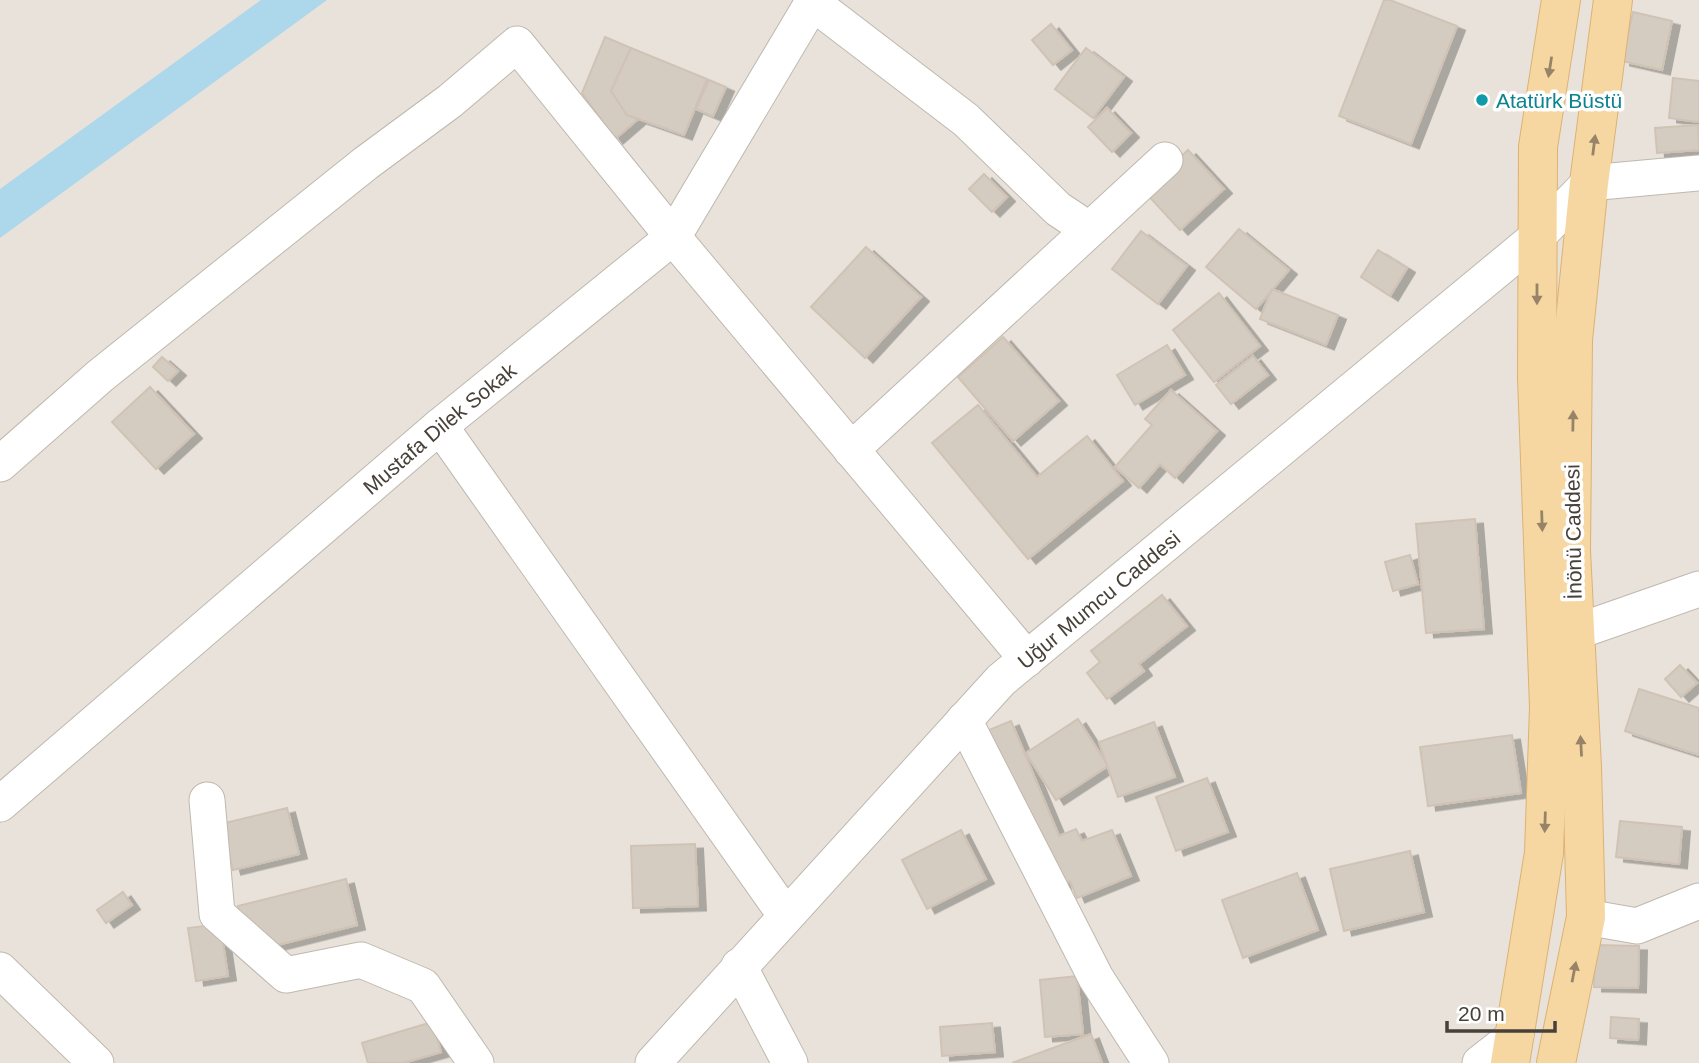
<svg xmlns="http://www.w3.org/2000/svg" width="1699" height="1063" font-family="Arial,sans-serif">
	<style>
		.residential { fill: #e8e2da }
		.water { fill: #add8ec }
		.building { fill: #d5ccc1; stroke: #d0c3b5; stroke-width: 2; filter: url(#shadow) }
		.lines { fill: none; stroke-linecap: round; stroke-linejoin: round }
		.minor-casing { stroke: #bfb8ae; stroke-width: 37 }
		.major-casing { stroke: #dcb272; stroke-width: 40 }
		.minor { stroke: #fff; stroke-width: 35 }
		.major { stroke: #f7d7a1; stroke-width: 38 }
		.oneway { fill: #978468 }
		.culture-dot { fill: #0f9aa8; stroke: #fff; stroke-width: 2.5 }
		.labels { text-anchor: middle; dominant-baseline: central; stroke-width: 7; stroke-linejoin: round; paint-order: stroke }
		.culture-label { font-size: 21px; fill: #0d838f; stroke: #fff; text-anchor: start }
		.street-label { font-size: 21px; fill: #484139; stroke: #fff }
	</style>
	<defs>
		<filter id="shadow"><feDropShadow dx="8" dy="4.5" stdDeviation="0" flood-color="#0004"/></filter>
	</defs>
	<rect width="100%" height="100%" fill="#f4f1eb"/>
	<!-- residential -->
	<rect class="residential" x="0" y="0" width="1699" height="1063"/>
	<!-- water -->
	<path class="water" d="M 261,0 L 327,0 L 0,238 L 0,189 Z"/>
	<!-- building -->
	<g class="building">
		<path d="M 1384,0 L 1390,0 L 1457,26 L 1411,144 L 1339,116 Z"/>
		<path d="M 1633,12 L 1672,21 L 1662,70 L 1622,61 Z"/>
		<path d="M 1051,24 L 1072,50 L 1053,65 L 1032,40 Z"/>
		<path d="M 605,37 L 631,48 L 611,91 L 627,115 L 638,119 L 615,139 L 582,93 Z"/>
		<path d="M 631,48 L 707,79 L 684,135 L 627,115 L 611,91 Z"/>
		<path d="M 1086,48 L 1124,77 L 1093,118 L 1055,89 Z"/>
		<path d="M 1673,78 L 1699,81 L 1699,122 L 1669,118 Z"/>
		<path d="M 709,80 L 726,87 L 713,116 L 696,109 Z"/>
		<path d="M 1107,108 L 1131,133 L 1112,152 L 1088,127 Z"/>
		<path d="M 1698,125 L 1699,150 L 1657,153 L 1655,128 Z"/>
		<path d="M 1188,150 L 1224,189 L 1180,230 L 1144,191 Z"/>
		<path d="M 984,174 L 1007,197 L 992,212 L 969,189 Z"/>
		<path d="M 1239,229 L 1289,270 L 1256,309 L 1206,267 Z"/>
		<path d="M 1141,231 L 1187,266 L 1158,304 L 1112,269 Z"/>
		<path d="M 866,247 L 921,297 L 865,358 L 811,307 Z"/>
		<path d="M 1378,250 L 1407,268 L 1390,296 L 1361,277 Z"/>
		<path d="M 1272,289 L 1338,315 L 1326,345 L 1260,319 Z"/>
		<path d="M 1219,293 L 1260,346 L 1214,382 L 1173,330 Z"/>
		<path d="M 1003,337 L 1059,401 L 1013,441 L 958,377 Z"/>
		<path d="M 1167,345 L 1185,375 L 1135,405 L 1117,375 Z"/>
		<path d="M 1253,356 L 1268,375 L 1231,404 L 1216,385 Z"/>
		<path d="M 162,357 L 178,371 L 168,381 L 153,367 Z"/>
		<path d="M 150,387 L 194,434 L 156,469 L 112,422 Z"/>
		<path d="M 1171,390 L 1217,431 L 1175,478 L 1160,464 L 1139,488 L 1115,467 L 1152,425 L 1145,419 Z"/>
		<path d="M 978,405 L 1037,477 L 1087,436 L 1123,481 L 1028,559 L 932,443 Z"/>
		<path d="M 1475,519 L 1484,629 L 1426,633 L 1416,524 Z"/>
		<path d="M 1410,555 L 1418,584 L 1393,591 L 1385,562 Z"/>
		<path d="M 1162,595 L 1187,626 L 1139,664 L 1144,671 L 1107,699 L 1087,673 L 1100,662 L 1091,651 Z"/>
		<path d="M 1680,665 L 1697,683 L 1681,697 L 1665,679 Z"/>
		<path d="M 1639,689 L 1699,708 L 1699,755 L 1625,731 Z"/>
		<path d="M 1078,719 L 1108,766 L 1056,800 L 1026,753 Z"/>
		<path d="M 1011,721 L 1059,836 L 1076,829 L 1082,841 L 1112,830 L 1131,876 L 1077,898 L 1070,881 L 1050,890 L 984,732 Z"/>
		<path d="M 1154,722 L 1175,777 L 1118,797 L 1099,742 Z"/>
		<path d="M 1512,735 L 1521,793 L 1428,806 L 1420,747 Z"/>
		<path d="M 1207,778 L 1228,832 L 1176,851 L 1156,797 Z"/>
		<path d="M 287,808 L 299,854 L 233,870 L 221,824 Z"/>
		<path d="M 1620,821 L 1682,827 L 1679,864 L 1616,857 Z"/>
		<path d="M 961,830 L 986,879 L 927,909 L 902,860 Z"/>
		<path d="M 695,844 L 698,906 L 633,908 L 631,846 Z"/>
		<path d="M 1410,851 L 1424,912 L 1344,931 L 1330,869 Z"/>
		<path d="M 1297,873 L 1318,930 L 1243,958 L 1222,900 Z"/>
		<path d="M 346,879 L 357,925 L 249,952 L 238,906 Z"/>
		<path d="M 123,892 L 132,905 L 106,923 L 97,910 Z"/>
		<path d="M 220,924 L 228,976 L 196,981 L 188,928 Z"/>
		<path d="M 1595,945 L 1639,946 L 1638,988 L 1594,987 Z"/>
		<path d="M 1077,976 L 1083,1034 L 1045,1037 L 1040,980 Z"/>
		<path d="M 1611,1017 L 1639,1019 L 1638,1040 L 1610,1038 Z"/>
		<path d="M 432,1022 L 441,1052 L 403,1063 L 368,1063 L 362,1043 Z"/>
		<path d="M 992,1023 L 995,1052 L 942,1056 L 940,1027 Z"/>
		<path d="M 1091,1034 L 1102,1063 L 1012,1063 Z"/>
	</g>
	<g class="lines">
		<!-- minor casing -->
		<g class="minor-casing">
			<g id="minor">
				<path d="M 813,3 L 966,120 L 1058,209 L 1088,229"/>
				<path d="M 440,426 L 786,916"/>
				<path d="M 851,450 L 1165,160"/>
				<path d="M 0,464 L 100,376 L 366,163 L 450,101 L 517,44 L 673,237 L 1027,659"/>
				<path d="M 1576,632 L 1699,589"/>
				<path d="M 964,720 L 1096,978 L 1151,1063"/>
				<path d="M 207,800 L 217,914 L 286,975 L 361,960 L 423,986 L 476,1063"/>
				<path id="s1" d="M 0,804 L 440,426 L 673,237 L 814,0"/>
				<path d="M 1586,917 L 1637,926 L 1699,901"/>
				<path d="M 739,966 L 790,1063"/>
				<path d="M 0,970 L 96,1063"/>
				<path id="s2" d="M 653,1063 L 1001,680 L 1537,237 L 1589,183 L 1699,173"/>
				<path d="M 1480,1063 L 1516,1035"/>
			</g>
		</g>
		<!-- major casing -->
		<g class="major-casing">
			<g id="major">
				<path d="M 1510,1063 L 1544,853 L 1549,707 L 1537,377 L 1538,147 L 1561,0"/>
				<path d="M 1556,1063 L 1586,917 L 1582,767 L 1571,551 L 1573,340 L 1589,183 L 1613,0"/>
			</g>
		</g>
		<!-- minor -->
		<use href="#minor" class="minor"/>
		<!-- major -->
		<use href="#major" class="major"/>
	</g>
	<!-- one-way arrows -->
	<defs><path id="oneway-solid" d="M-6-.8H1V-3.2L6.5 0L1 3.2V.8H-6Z" transform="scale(1.75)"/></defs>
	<g class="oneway">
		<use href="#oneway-solid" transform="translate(1550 67) rotate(99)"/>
		<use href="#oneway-solid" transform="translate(1594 145) rotate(-83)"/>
		<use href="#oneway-solid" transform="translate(1537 294) rotate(90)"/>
		<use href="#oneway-solid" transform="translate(1573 421) rotate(-89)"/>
		<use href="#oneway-solid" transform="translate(1542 521) rotate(88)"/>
		<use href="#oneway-solid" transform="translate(1581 746) rotate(-93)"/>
		<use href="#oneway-solid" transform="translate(1545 822) rotate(92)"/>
		<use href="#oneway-solid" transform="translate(1574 972) rotate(-79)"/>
	</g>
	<!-- markers -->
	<circle class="culture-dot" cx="1482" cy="100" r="7"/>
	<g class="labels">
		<!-- culture labels -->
		<g class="culture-label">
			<text x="1496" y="100">Atatürk Büstü</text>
		</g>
		<!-- street labels -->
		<g class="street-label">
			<text stroke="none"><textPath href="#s1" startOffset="578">Mustafa Dilek Sokak</textPath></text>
			<text transform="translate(1573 532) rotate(-91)">İnönü Caddesi</text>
			<text stroke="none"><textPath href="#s2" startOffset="644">Uğur Mumcu Caddesi</textPath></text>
		</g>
	</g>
	<!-- scale -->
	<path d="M1447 1021v10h108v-10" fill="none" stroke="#484139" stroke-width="3.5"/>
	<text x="1458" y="1021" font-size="21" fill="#484139" stroke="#ffffff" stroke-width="5" paint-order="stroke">20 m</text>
</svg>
